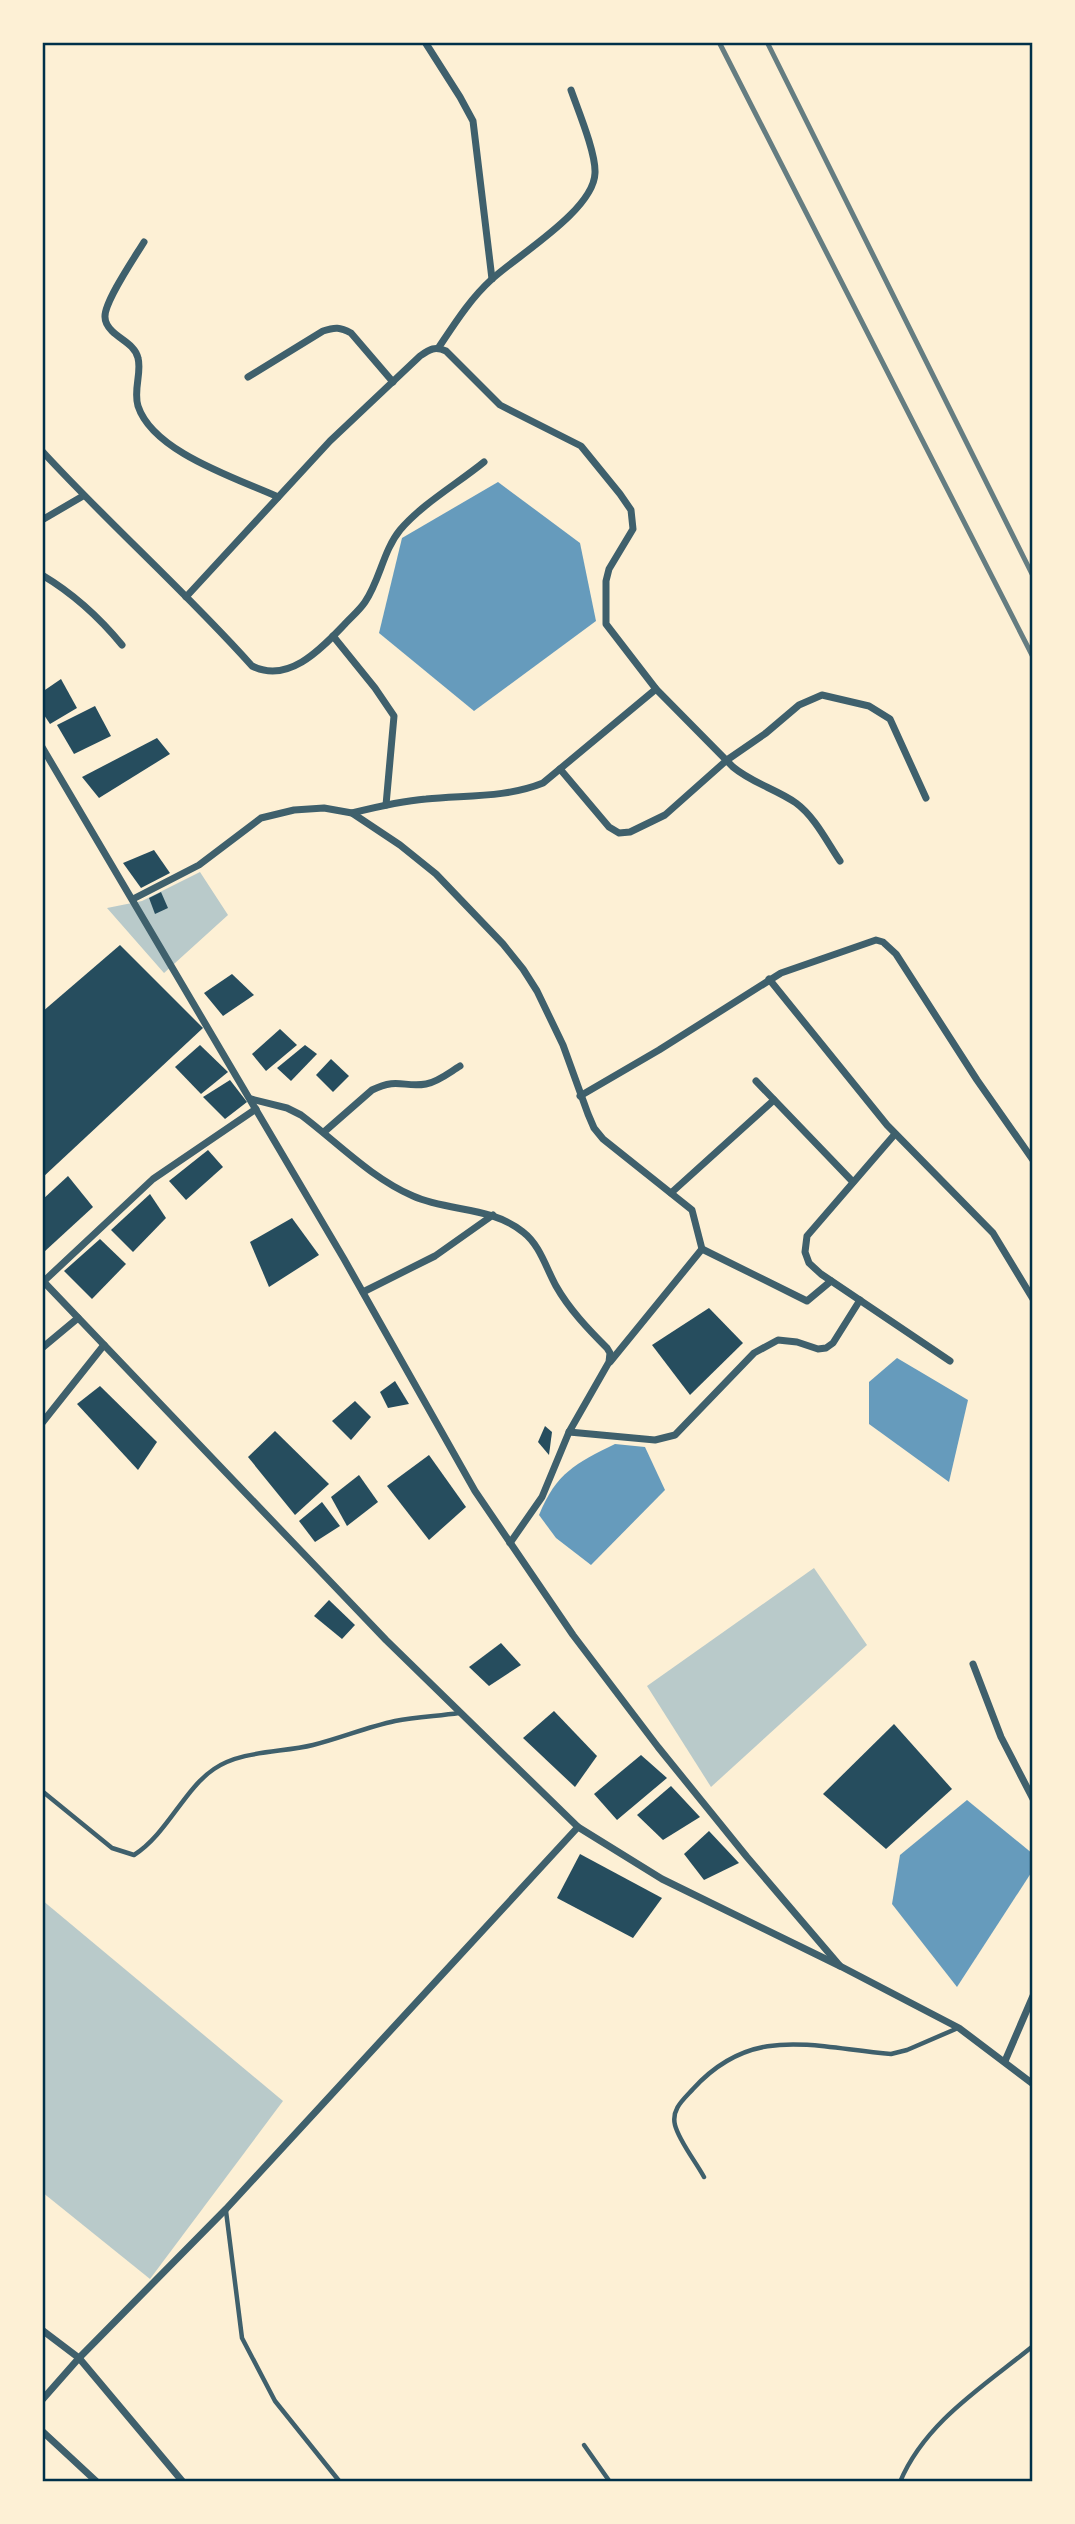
<svg xmlns="http://www.w3.org/2000/svg" width="1075" height="2524" font-family="'IBM Plex Sans',sans-serif">
	<style>
		.green { fill: #b9caca }
		.water { fill: #669bbc }
		.building { fill: #264d5e }
		.lines { fill: none; stroke-linecap: round; stroke-linejoin: round }
		.service { stroke: #3f606c; stroke-width: 4.5 }
		.minor { stroke: #3f606c; stroke-width: 7 }
		.rail { stroke: #657d81; stroke-width: 5 }
		.neatline { fill: none; stroke: #003049; stroke-width: 2.5 }
	</style>
	<rect width="100%" height="100%" fill="#fdf0d5"/>
	<!-- green -->
	<g class="green">
		<path d="M 200,872 L 228,915 L 164,973 L 107,908 L 142,901 Z"/>
		<path d="M 814,1568 L 867,1645 L 711,1787 L 647,1686 Z"/>
		<path d="M 42,1900 L 283,2101 L 150,2279 L 42,2192 Z"/>
	</g>
	<!-- water -->
	<g class="water">
		<path d="M 498,482 L 580,543 L 596,621 L 474,711 L 379,633 L 402,538 Z"/>
		<path d="M 897,1358 L 968,1400 L 949,1482 L 869,1424 L 869,1382 Z"/>
		<path d="M 615,1444 L 645,1447 L 665,1490 L 591,1565 L 556,1538 L 539,1515 C 556,1473 576,1463 615,1444 Z"/>
		<path d="M 967,1800 L 1033,1854 L 1033,1870 L 957,1987 L 892,1904 L 900,1855 Z"/>
	</g>
	<!-- building -->
	<g class="building">
		<path d="M 61,679 L 77,708 L 50,724 L 42,712 L 42,692 Z"/>
		<path d="M 95,706 L 111,736 L 74,754 L 57,725 Z"/>
		<path d="M 157,738 L 170,754 L 99,798 L 82,777 Z"/>
		<path d="M 154,850 L 170,873 L 141,888 L 123,863 Z"/>
		<path d="M 161,892 L 168,908 L 155,914 L 149,898 Z"/>
		<path d="M 120,945 L 203,1028 L 42,1178 L 42,1012 Z"/>
		<path d="M 232,974 L 254,995 L 223,1016 L 204,993 Z"/>
		<path d="M 280,1029 L 297,1045 L 266,1071 L 252,1054 Z"/>
		<path d="M 200,1045 L 228,1072 L 201,1094 L 175,1067 Z"/>
		<path d="M 305,1045 L 317,1054 L 291,1081 L 277,1068 Z"/>
		<path d="M 331,1059 L 349,1076 L 333,1092 L 316,1075 Z"/>
		<path d="M 230,1080 L 247,1102 L 225,1119 L 203,1097 Z"/>
		<path d="M 208,1150 L 223,1167 L 186,1200 L 169,1181 Z"/>
		<path d="M 68,1176 L 93,1207 L 44,1252 L 42,1250 L 42,1200 Z"/>
		<path d="M 150,1194 L 166,1218 L 133,1252 L 111,1230 Z"/>
		<path d="M 292,1218 L 319,1255 L 269,1287 L 250,1242 Z"/>
		<path d="M 100,1239 L 126,1264 L 92,1299 L 64,1271 Z"/>
		<path d="M 709,1308 L 743,1343 L 690,1395 L 652,1345 Z"/>
		<path d="M 395,1381 L 409,1404 L 388,1408 L 380,1392 Z"/>
		<path d="M 100,1386 L 157,1442 L 138,1470 L 77,1404 Z"/>
		<path d="M 355,1401 L 371,1417 L 351,1440 L 332,1421 Z"/>
		<path d="M 545,1426 L 552,1432 L 549,1455 L 538,1442 Z"/>
		<path d="M 275,1431 L 329,1484 L 295,1515 L 248,1457 Z"/>
		<path d="M 429,1455 L 466,1507 L 429,1540 L 387,1486 Z"/>
		<path d="M 359,1475 L 378,1502 L 347,1526 L 331,1497 Z"/>
		<path d="M 322,1502 L 340,1526 L 315,1542 L 299,1521 Z"/>
		<path d="M 329,1600 L 355,1625 L 342,1639 L 314,1616 Z"/>
		<path d="M 501,1643 L 521,1665 L 489,1686 L 469,1667 Z"/>
		<path d="M 554,1711 L 597,1756 L 575,1787 L 523,1738 Z"/>
		<path d="M 894,1724 L 952,1789 L 886,1849 L 823,1794 Z"/>
		<path d="M 641,1755 L 667,1778 L 617,1820 L 594,1794 Z"/>
		<path d="M 671,1786 L 700,1817 L 663,1840 L 637,1815 Z"/>
		<path d="M 709,1831 L 739,1863 L 704,1880 L 684,1854 Z"/>
		<path d="M 580,1854 L 662,1898 L 633,1938 L 557,1898 Z"/>
	</g>
	<g class="lines">
		<!-- service -->
		<g class="service">
			<path d="M 42,1791 L 112,1848 L 134,1855 C 167,1834 184,1789 214,1769 C 242,1750 281,1753 313,1745 C 341,1738 367,1727 395,1721 C 416,1717 438,1716 459,1713"/>
			<path d="M 704,2177 C 696,2162 679,2141 675,2125 C 671,2109 684,2099 693,2089 C 753,2023 814,2048 891,2054 L 907,2050 L 958,2028"/>
			<path d="M 226,2211 L 242,2338 L 275,2401 L 340,2482"/>
			<path d="M 584,2445 L 610,2482"/>
			<path d="M 900,2482 C 925,2422 984,2386 1033,2346"/>
		</g>
		<!-- minor -->
		<g class="minor">
			<path d="M 425,42 L 460,97 L 473,121 L 492,279"/>
			<path d="M 144,242 C 135,257 104,302 105,317 C 105,322 109,328 112,331 C 121,340 135,345 138,358 C 142,373 133,390 138,406 C 153,452 236,478 278,497"/>
			<path d="M 439,347 C 455,323 470,299 492,279 C 518,255 594,210 595,173 C 596,153 578,110 571,90"/>
			<path d="M 248,377 L 323,331 C 335,327 340,327 351,333 L 393,382"/>
			<path d="M 42,451 C 110,525 185,591 252,666 C 288,684 320,650 343,626 C 350,618 359,611 365,602 C 380,580 383,551 400,530 C 422,504 457,484 484,462"/>
			<path d="M 42,520 L 83,496"/>
			<path d="M 42,575 C 74,594 99,617 122,645"/>
			<path d="M 186,597 L 330,441 L 420,356 C 430,349 435,346 446,351 L 500,405 L 581,446 L 620,494 L 631,510 L 633,529 L 609,569 L 606,581 L 606,624 L 656,689 L 733,767 C 752,783 776,789 796,803 C 815,817 827,842 840,861"/>
			<path d="M 333,636 L 375,688 L 394,716 L 386,805"/>
			<path d="M 42,747 L 344,1259 L 475,1491 L 573,1635 L 658,1747 L 747,1857 L 840,1966"/>
			<path d="M 560,769 L 609,827 L 619,833 L 630,832 L 665,815 L 727,760 L 766,733 L 799,705 L 822,695 L 869,706 L 890,719 L 926,798"/>
			<path d="M 352,813 C 376,807 401,801 426,799 C 465,795 506,798 543,783 L 656,689"/>
			<path d="M 133,899 L 199,865 L 261,818 L 294,810 L 324,808 L 352,813 L 400,845 L 436,874 L 503,944 L 523,969 L 537,991 L 563,1045 L 588,1114 L 594,1128 L 603,1139 L 692,1210 L 702,1249 L 807,1301 L 831,1281"/>
			<path d="M 769,979 L 887,1125 L 993,1233 L 1033,1299"/>
			<path d="M 756,1081 L 853,1182"/>
			<path d="M 580,1096 L 659,1050 L 781,973 L 876,940 L 883,942 L 896,954 L 977,1080 L 1033,1160"/>
			<path d="M 251,1099 L 287,1108 L 301,1115 C 337,1142 371,1178 413,1196 C 449,1212 491,1206 523,1232 C 540,1245 546,1268 556,1286 C 569,1309 588,1329 607,1348 L 610,1353 L 609,1362 L 569,1432 L 542,1497 L 510,1543"/>
			<path d="M 324,1132 L 372,1090 C 398,1077 404,1088 426,1084 C 438,1082 450,1072 460,1066"/>
			<path d="M 895,1134 L 807,1236 L 805,1252 L 809,1263 L 821,1274 L 950,1361"/>
			<path d="M 671,1193 L 774,1100"/>
			<path d="M 42,1280 L 386,1640 L 578,1827 L 662,1879 L 840,1966 L 959,2028 L 1033,2084"/>
			<path d="M 43,1282 L 153,1179 L 256,1109"/>
			<path d="M 363,1292 L 435,1256 L 493,1215"/>
			<path d="M 42,1348 L 78,1318"/>
			<path d="M 610,1362 L 702,1249"/>
			<path d="M 42,1423 L 104,1345"/>
			<path d="M 569,1432 L 655,1440 L 675,1435 L 754,1353 L 778,1340 L 797,1342 L 818,1349 L 826,1348 L 833,1343 L 860,1300"/>
			<path d="M 973,1664 L 1001,1737 L 1033,1799"/>
			<path d="M 1005,2061 L 1033,1996"/>
			<path d="M 42,2330 L 79,2358 L 183,2482"/>
			<path d="M 42,2400 L 79,2358 L 226,2209 L 578,1827"/>
			<path d="M 42,2431 L 97,2482"/>
		</g>
		<!-- rail -->
		<g class="rail">
			<path d="M 719,42 L 1033,657"/>
			<path d="M 767,42 L 1033,576"/>
		</g>
	</g>
	<!-- border -->
	<rect width="1075" height="2524" fill="none" stroke="#fdf0d5" stroke-width="88"/>
	<rect x="44" y="44" width="987" height="2436" class="neatline"/>
</svg>
